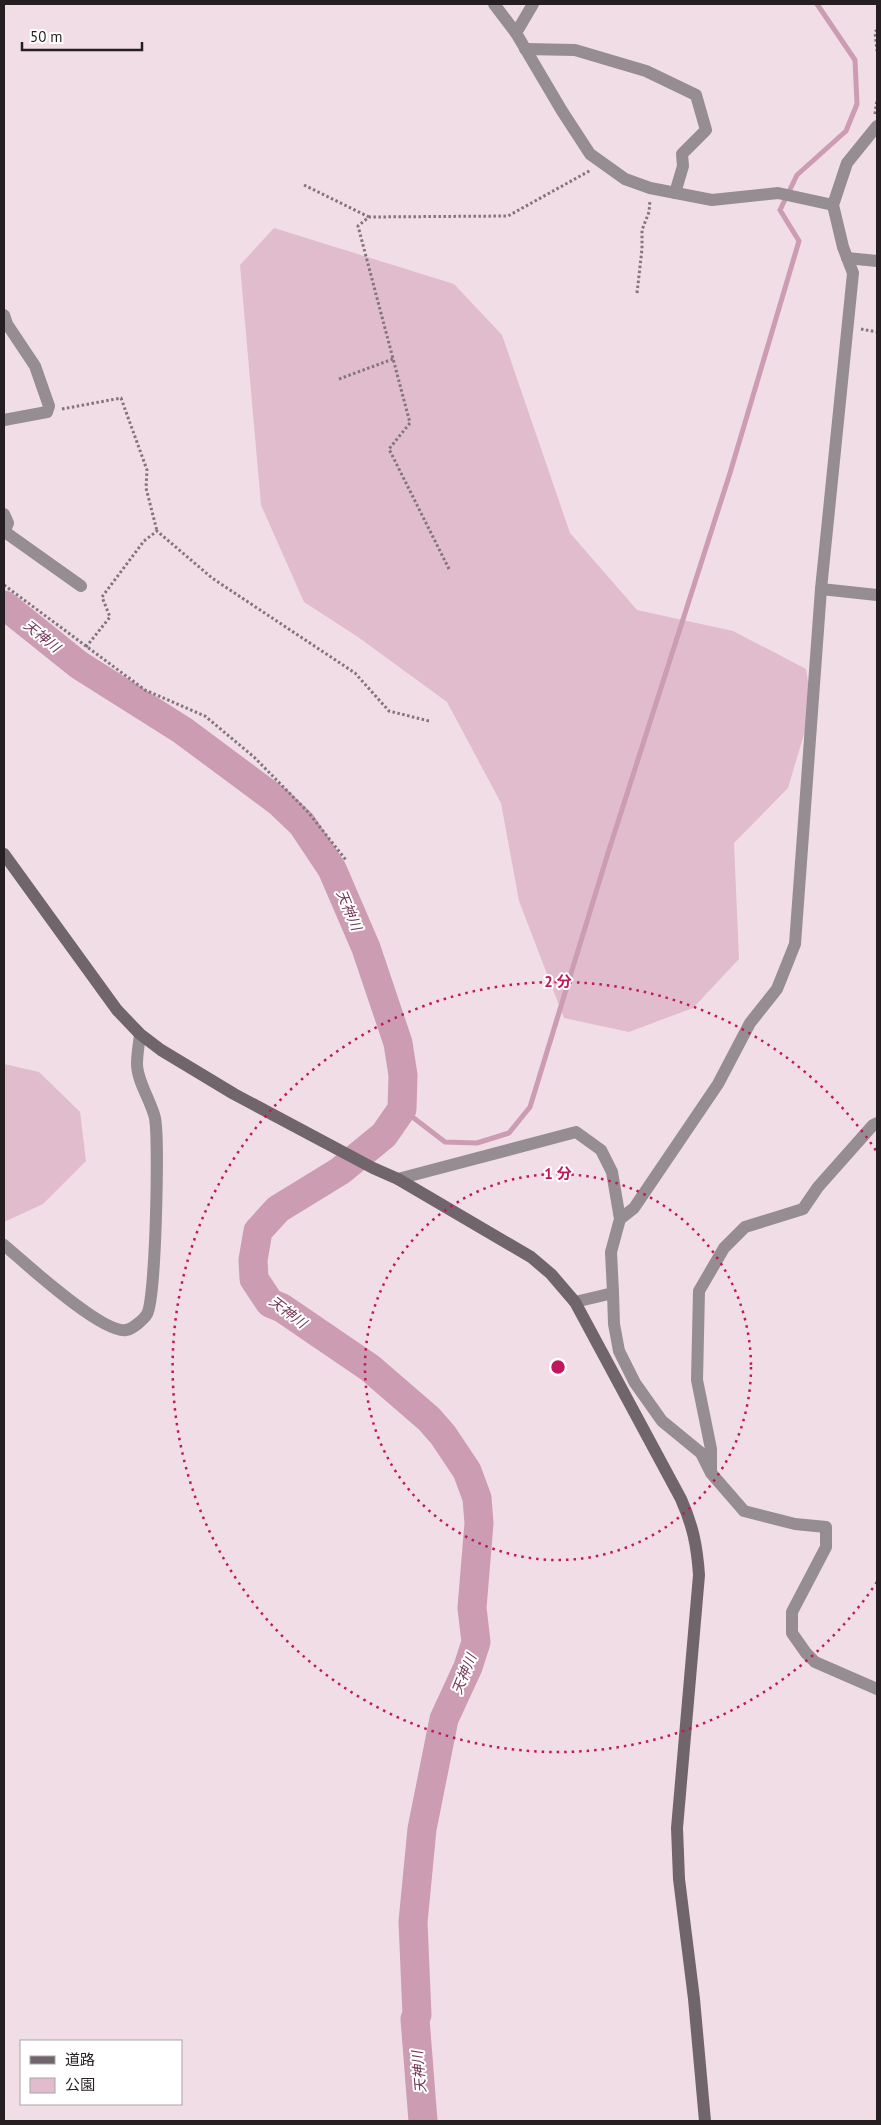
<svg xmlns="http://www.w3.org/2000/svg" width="881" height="2125" font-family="'PT Sans','Noto Sans JP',sans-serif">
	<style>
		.green { fill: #e0bccd }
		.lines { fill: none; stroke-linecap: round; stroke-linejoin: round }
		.stream { stroke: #cc9cb3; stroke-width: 5 }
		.river { stroke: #cc9cb3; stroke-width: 29 }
		.path { stroke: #82757b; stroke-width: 3; stroke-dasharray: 2.5 2.5; stroke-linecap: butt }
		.street { stroke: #958d91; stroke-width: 12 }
		.secondary { stroke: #70656a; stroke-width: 12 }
		.ring { fill: none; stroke: #c2185b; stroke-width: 2.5; stroke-dasharray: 2.5 5 }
		.labels { text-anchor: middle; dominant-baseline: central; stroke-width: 4; stroke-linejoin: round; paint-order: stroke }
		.water-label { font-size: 14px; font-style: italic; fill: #723556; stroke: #fff }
		.centre { fill: #c2185b; stroke: #fff; stroke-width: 2.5 }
		.ring-label { font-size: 15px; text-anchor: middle; font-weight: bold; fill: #c2185b; stroke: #fff; stroke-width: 4; stroke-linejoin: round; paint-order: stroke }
	</style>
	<rect width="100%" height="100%" fill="#f1dde6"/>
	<!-- green -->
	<g class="green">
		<path d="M 274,228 L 454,284 L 502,335 L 570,533 L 637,610 L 733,631 L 806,669 L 812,707 L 788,788 L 734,843 L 739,959 L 693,1008 L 629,1032 L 564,1018 L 519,901 L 501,803 L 447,702 L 358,637 L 304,602 L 261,505 L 240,265 Z"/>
		<path d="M 4,1064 L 39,1072 L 80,1112 L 86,1161 L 43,1204 L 4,1222 Z"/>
	</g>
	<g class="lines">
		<!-- stream -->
		<path class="stream" d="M 402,1109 L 445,1142 L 477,1143 L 509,1133 L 530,1107 L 608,853 L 730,473 L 799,241 L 780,210 L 797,175 L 846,131 L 857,104 L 855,60 L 817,4"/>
		<!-- river -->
		<path class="river" d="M 4,605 L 79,665 L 182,730 L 279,802 L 302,824 L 332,869 L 366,948 L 398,1043 L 403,1075 L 402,1109 L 384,1135 L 340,1171 L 278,1209 L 258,1231 L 253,1260 L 254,1279 L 270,1303 L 282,1308 L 370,1368 L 429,1419 L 443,1435 L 467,1471 L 477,1498 L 479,1523 L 472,1608 L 476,1642 L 468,1667 L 444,1719 L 422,1829 L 413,1922 L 417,2015 L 415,2019 L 423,2121"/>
		<!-- path -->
		<g class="path">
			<path d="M 877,30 L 875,32 L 877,51"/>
			<path d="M 875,114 L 877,100"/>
			<path d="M 304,185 L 369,217"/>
			<path d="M 637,293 L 642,249 L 642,230 L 649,212 L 650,200"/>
			<path d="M 861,329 L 877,332"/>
			<path d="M 339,379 L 393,359"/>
			<path d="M 62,409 L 121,398 L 147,470 L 146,488 L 157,531"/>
			<path d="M 449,569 L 389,449 L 410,423 L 358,226 L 369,217 L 508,216 L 591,170"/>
			<path d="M 4,585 L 145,690 L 205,716 L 254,757 L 308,812 L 346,860"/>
			<path d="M 86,647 L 110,617 L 102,597 L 144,541 L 157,531 L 212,578 L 355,673 L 389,711 L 429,721"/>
		</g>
		<!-- street -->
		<g class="street">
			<path d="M 494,4 L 516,33 L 562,111 L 590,154 L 625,179 L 650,188 L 712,200 L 778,193 L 833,205"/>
			<path d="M 516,33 L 533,4"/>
			<path d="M 525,49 L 575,50 L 646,71 L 696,95 L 706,130 L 682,154 L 683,166 L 675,193"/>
			<path d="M 847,258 L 877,261"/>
			<path d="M 4,315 L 7,324 L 35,366 L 49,406 L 47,412 L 4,420"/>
			<path d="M 4,514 L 8,523 L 4,533"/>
			<path d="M 5,532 L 81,586"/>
			<path d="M 821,589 L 877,595"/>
			<path d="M 398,1179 L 576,1132 L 601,1150 L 612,1172 L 620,1219 L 611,1252 L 613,1293 L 575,1302"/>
			<path d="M 620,1219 L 634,1208 L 718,1084 L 750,1023 L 777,989 L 795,944 L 821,589 L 853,273 L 843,247 L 833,205 L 847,163 L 877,126"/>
			<path d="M 4,1245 C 24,1262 102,1334 126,1330 C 133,1329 144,1319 147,1314 C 156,1299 159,1140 155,1118 C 151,1101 137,1081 137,1064 C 137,1054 139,1044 140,1034"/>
			<path d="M 613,1293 L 614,1324 L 619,1351 L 635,1383 L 662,1421 L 701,1453 L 711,1473 L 744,1511 L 795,1524 L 826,1527 L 826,1547 L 792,1612 L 792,1633 L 806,1653 L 815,1662 L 877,1689"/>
			<path d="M 711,1470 L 711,1449 L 697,1380 L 699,1291 L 724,1248 L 745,1227 L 803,1209 L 818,1187 L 873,1125 L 877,1123"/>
		</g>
		<!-- secondary -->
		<path class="secondary" d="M 4,854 L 117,1010 L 140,1034 L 161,1050 L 234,1094 L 373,1168 L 398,1179 L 531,1257 L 551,1274 L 575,1302 L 681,1499 C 693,1526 697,1546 699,1575 L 677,1828 L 679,1879 L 694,1999 L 705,2121"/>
	</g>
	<!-- distance rings -->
	<g class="ring">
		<circle cx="558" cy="1367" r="193"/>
		<path d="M877 1582A385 385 0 1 1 877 1152"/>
	</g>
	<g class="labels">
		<!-- water labels -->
		<g class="water-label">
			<text transform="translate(42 636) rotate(39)">天神川</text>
			<text transform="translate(349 910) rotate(67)">天神川</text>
			<text transform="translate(288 1312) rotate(37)">天神川</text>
			<text transform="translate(464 1674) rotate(-68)">天神川</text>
			<text transform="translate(419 2072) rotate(-95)">天神川</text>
		</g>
	</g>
	<circle cx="558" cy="1367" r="8" class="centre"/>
	<g class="ring-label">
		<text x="558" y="987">2 分</text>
		<text x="558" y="1179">1 分</text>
	</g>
	<!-- border -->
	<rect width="881" height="2125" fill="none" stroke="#261f22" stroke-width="10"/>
	<!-- legend -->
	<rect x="20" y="2040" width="162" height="65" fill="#ffffff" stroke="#a8a5a7"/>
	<rect x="30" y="2056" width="25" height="8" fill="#70656a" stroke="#a8a5a7"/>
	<text x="65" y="2065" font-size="15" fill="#261f22">道路</text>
	<rect x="30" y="2078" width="25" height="15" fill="#e0bccd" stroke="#a8a5a7"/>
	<text x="65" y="2090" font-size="15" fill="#261f22">公園</text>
	<!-- scale -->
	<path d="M22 42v8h120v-8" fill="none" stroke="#261f22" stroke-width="2.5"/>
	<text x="30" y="42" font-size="15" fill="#261f22" stroke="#ffffff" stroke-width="4" paint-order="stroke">50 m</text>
</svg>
